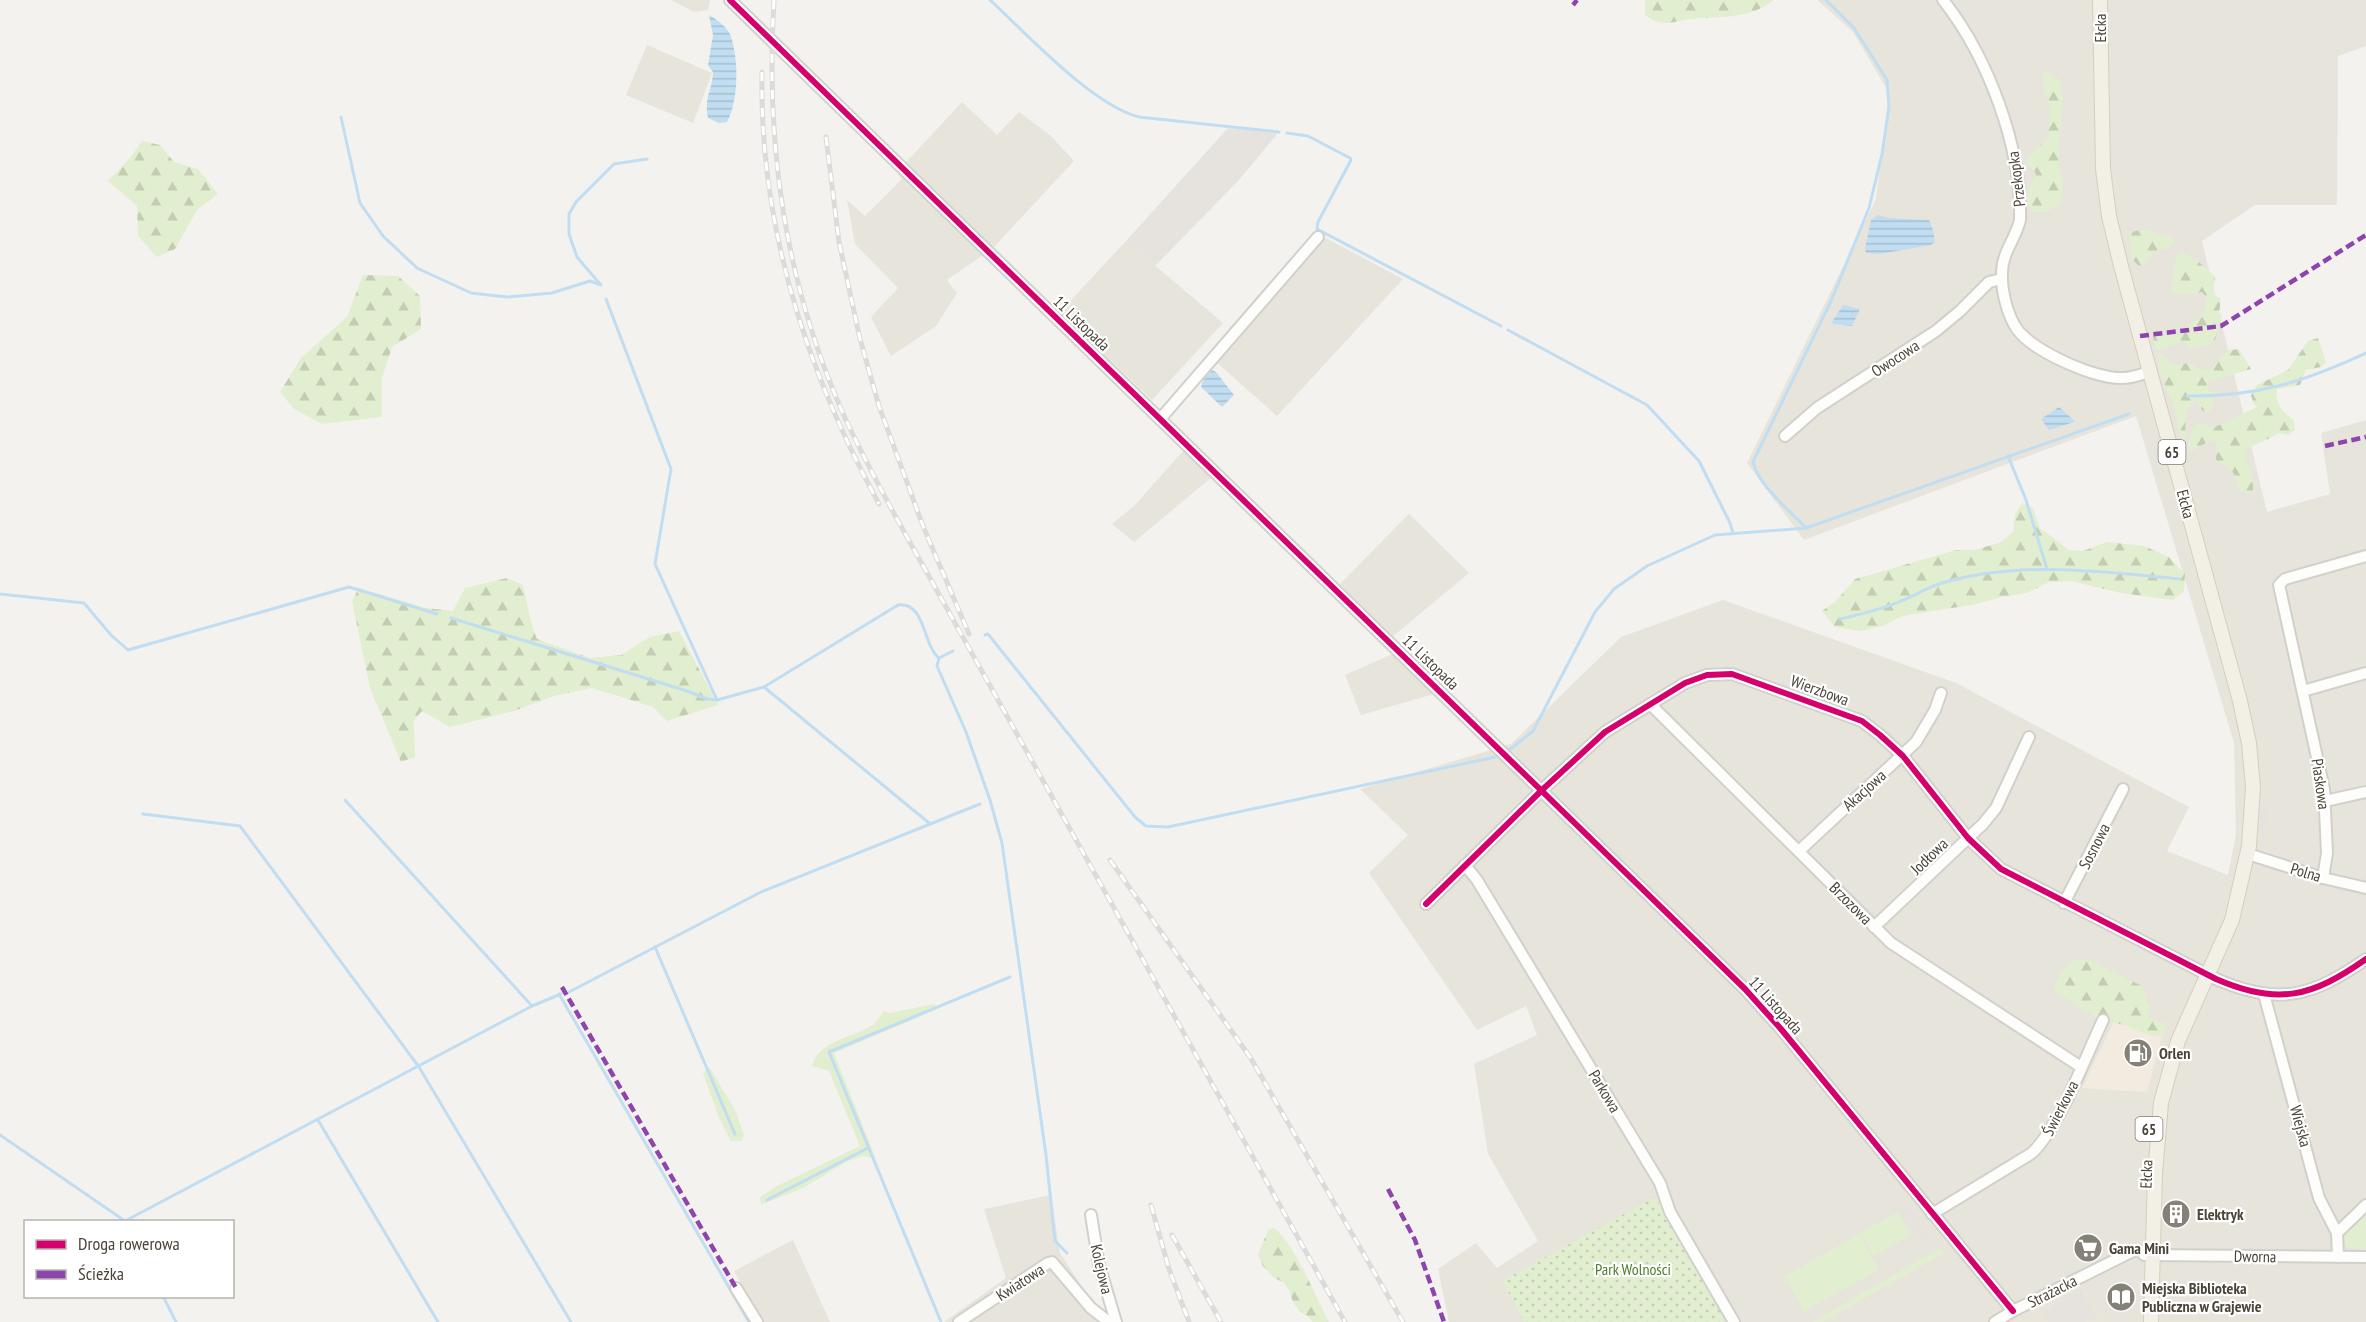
<svg xmlns="http://www.w3.org/2000/svg" width="2366" height="1322" font-family="'PT Sans Narrow',sans-serif">
	<style>
		.residential { fill: #e7e4dc }
		.commercial { fill: #f3ebdf }
		.industrial { fill: #e6e2de }
		.education { fill: #eae5da }
		.green { fill: #e1eecf }
		.forest { fill: url(#forest-firs) }
		.park { fill: url(#park-dots) }
		.parking { fill: #e6e3df }
		.water { fill: url(#water-rules) }
		.lines { fill: none; stroke-linecap: round; stroke-linejoin: round }
		.stream { stroke: #c0ddf1; stroke-width: 3 }
		.minor-casing { stroke: #d2d0cb; stroke-width: 14 }
		.major-casing { stroke: #d6cebb; stroke-width: 16 }
		.minor { stroke: #fdfdfc; stroke-width: 10 }
		.major { stroke: #f2efe6; stroke-width: 14 }
		.rail-casing { stroke: #dbdbda; stroke-width: 5 }
		.rail { stroke: #fff; stroke-width: 3; stroke-dasharray: 9; stroke-linecap: butt }
		.quiet { stroke: #8e44ad; stroke-width: 4.5; stroke-dasharray: 9 4.5; stroke-linecap: butt }
		.cycleway-casing { stroke: #fff; stroke-width: 10 }
		.cycleway { stroke: #d6006c; stroke-width: 6 }
		.labels { text-anchor: middle; dominant-baseline: central; stroke-width: 4.5; stroke-linejoin: round; paint-order: stroke }
		.shield { fill: #fff; stroke: #817c74; stroke-width: 1.5 }
		.shield-label { font-size: 15px; font-weight: bold; fill: #4b4439 }
		.street-label { font-size: 16px; fill: #4b4439; stroke: #fff }
		.poi-label { font-size: 16px; font-weight: bold; fill: #4b4439; stroke: #fff; text-anchor: start }
		.park-label { font-size: 16px; fill: #4a7f2a; stroke: #fff }
	</style>
	<defs>
		<pattern id="forest-firs" width="22" height="20" patternUnits="userSpaceOnUse" patternTransform="scale(1.5)"><rect width="22" height="20" fill="#e1eecf"/><path d="M5 1l3.5 6h-7zM16 11l3.5 6h-7z" fill="#c3cdb2"/></pattern>
		<pattern id="park-dots" width="8" height="8" patternUnits="userSpaceOnUse" patternTransform="scale(1.5)"><rect width="8" height="8" fill="#e1eecf"/><path d="M2 2h.1M6 6h.1" fill="none" stroke="#c3cdb2" stroke-width="1.8" stroke-linecap="round"/></pattern>
		<pattern id="water-rules" width="6" height="5" patternUnits="userSpaceOnUse" patternTransform="scale(1.5)"><rect width="6" height="5" fill="#c0ddf1"/><path d="M0 2.5h6" fill="none" stroke="#a6bfcf"/></pattern>
	</defs>
	<rect width="100%" height="100%" fill="#f4f2ee"/>
	<!-- residential -->
	<g class="residential">
		<path d="M 671,0 L 710,0 L 708,10 L 694,12 Z"/>
		<path d="M 1817,0 L 2366,0 L 2366,46 L 2338,56 L 2337,205 L 2255,205 L 2202,241 L 2267,512 L 2330,494 L 2321,433 L 2366,420 L 2366,1322 L 1449,1322 L 1438,1269 L 1476,1243 L 1497,1268 L 1538,1241 L 1488,1154 L 1474,1064 L 1537,1035 L 1526,1006 L 1477,1030 L 1369,873 L 1408,835 L 1360,789 L 1511,744 L 1621,637 L 1723,600 L 1956,683 L 2189,807 L 2167,851 L 2228,875 L 2236,834 L 2234,743 L 2136,416 L 1804,540 L 1747,463 L 1876,199 L 1889,93 L 1853,32 Z"/>
		<path d="M 647,45 L 712,73 L 693,123 L 626,95 Z"/>
		<path d="M 962,102 L 997,135 L 1019,112 L 1051,136 L 1074,161 L 993,248 L 947,280 L 957,293 L 936,326 L 891,356 L 871,317 L 898,288 L 855,244 L 847,200 L 865,216 L 902,179 L 897,172 Z"/>
		<path d="M 1322,236 L 1403,279 L 1277,416 L 1216,362 Z"/>
		<path d="M 1126,241 L 1223,323 L 1152,400 L 1060,312 Z"/>
		<path d="M 1184,450 L 1212,477 L 1134,542 L 1112,524 L 1135,505 Z"/>
		<path d="M 1409,514 L 1469,573 L 1392,637 L 1340,584 Z"/>
		<path d="M 1393,654 L 1434,694 L 1361,715 L 1345,675 Z"/>
		<path d="M 1051,1195 L 1060,1253 L 1105,1322 L 944,1322 L 1006,1278 L 984,1209 Z"/>
		<path d="M 793,1240 L 830,1322 L 762,1322 L 734,1271 Z"/>
	</g>
	<!-- commercial -->
	<path class="commercial" d="M 2115,1019 L 2163,1032 L 2147,1092 L 2082,1088 Z"/>
	<!-- industrial -->
	<path class="industrial" d="M 1228,128 L 1278,133 L 1239,180 L 1155,266 L 1126,241 Z"/>
	<!-- education -->
	<path class="education" d="M 2083,1285 L 2105,1322 L 2012,1322 L 2031,1311 Z"/>
	<!-- green -->
	<g class="green">
		<path d="M 934,1004 L 938,1009 L 834,1053 L 876,1159 L 863,1156 L 848,1161 L 803,1188 L 761,1205 L 760,1197 L 777,1186 L 860,1146 L 829,1071 L 812,1066 C 819,1039 856,1038 875,1023 C 878,1020 881,1015 884,1011 L 890,1013 Z"/>
		<path d="M 710,1068 L 735,1110 L 744,1135 L 741,1141 L 731,1141 L 719,1118 L 703,1073 Z"/>
		<path d="M 1898,1212 L 1911,1235 L 1873,1256 L 1860,1233 Z"/>
		<path d="M 2359,1216 L 2366,1220 L 2366,1249 L 2348,1248 L 2342,1241 L 2345,1229 Z"/>
		<path d="M 1859,1234 L 1879,1270 L 1804,1311 L 1785,1276 Z"/>
		<path d="M 1940,1248 L 1943,1254 L 1823,1322 L 1812,1322 Z"/>
	</g>
	<!-- forest -->
	<g class="forest">
		<path d="M 1645,0 L 1774,0 C 1748,20 1721,16 1691,19 C 1680,20 1669,25 1658,22 C 1654,21 1649,18 1645,15 Z"/>
		<path d="M 2046,71 L 2059,79 L 2063,96 L 2058,153 L 2059,169 L 2063,178 L 2062,203 L 2046,212 L 2033,212 C 2022,197 2028,190 2036,175 L 2034,170 L 2027,165 L 2028,157 L 2048,138 L 2050,107 L 2044,91 L 2042,74 Z"/>
		<path d="M 142,141 L 160,145 L 174,162 L 198,169 L 218,194 L 197,210 L 175,249 L 157,257 L 138,236 L 137,206 L 108,181 L 131,157 Z"/>
		<path d="M 2150,229 C 2158,237 2166,234 2175,240 L 2169,248 L 2152,252 L 2145,264 L 2139,266 L 2131,258 L 2129,235 L 2135,231 Z"/>
		<path d="M 2181,251 L 2200,263 L 2215,277 L 2213,293 L 2221,299 L 2219,313 L 2222,316 L 2221,320 L 2216,324 L 2218,331 L 2214,343 L 2191,349 L 2183,341 L 2160,350 L 2155,347 L 2153,336 L 2179,334 L 2193,321 L 2202,317 L 2205,309 L 2206,297 L 2202,292 L 2178,295 L 2172,292 C 2171,279 2175,269 2176,256 Z"/>
		<path d="M 363,275 L 398,276 L 420,296 L 421,329 L 392,347 L 382,378 L 382,417 L 322,424 L 294,409 L 280,392 L 301,358 L 347,317 Z"/>
		<path d="M 2318,338 L 2326,362 L 2321,367 L 2306,370 L 2300,385 L 2277,389 C 2275,404 2282,412 2294,420 L 2295,430 L 2289,435 L 2278,433 C 2268,441 2256,442 2246,451 C 2245,465 2257,480 2252,492 L 2247,494 L 2240,490 L 2232,470 L 2216,460 L 2217,443 L 2211,440 L 2190,452 L 2187,447 L 2193,428 L 2198,423 L 2206,424 L 2211,428 L 2215,427 L 2257,407 L 2253,403 L 2251,395 L 2257,385 L 2288,370 L 2308,341 Z"/>
		<path d="M 2239,349 L 2251,369 L 2208,382 L 2208,389 L 2213,393 L 2213,406 L 2208,413 L 2202,410 L 2197,400 L 2190,403 C 2185,415 2184,426 2187,438 L 2183,439 C 2176,431 2178,420 2175,410 C 2171,393 2155,373 2159,354 L 2164,355 L 2172,365 L 2189,363 L 2200,369 L 2209,370 L 2229,350 Z"/>
		<path d="M 2022,503 L 2033,508 L 2040,528 L 2069,550 L 2083,551 L 2107,542 L 2144,546 L 2169,557 L 2185,574 L 2184,591 L 2173,600 L 2121,593 L 2071,581 L 2049,582 L 2027,593 L 2002,597 L 1977,604 L 1902,616 L 1885,625 L 1861,631 L 1835,627 L 1822,611 L 1836,601 L 1855,579 L 1956,550 L 1974,550 L 1999,543 L 2013,532 L 2015,515 Z"/>
		<path d="M 507,578 L 523,585 L 532,626 L 537,639 L 590,658 L 621,655 L 650,637 L 679,631 L 718,705 L 667,721 L 653,707 L 592,688 L 554,696 L 514,711 L 450,727 L 422,711 L 414,720 L 415,757 L 401,762 L 370,688 L 352,601 L 359,588 L 426,608 L 453,611 L 465,588 Z"/>
		<path d="M 2074,960 L 2089,960 L 2142,986 L 2150,1007 L 2147,1017 L 2166,1024 L 2165,1035 C 2148,1041 2130,1023 2112,1023 L 2105,1016 L 2097,1017 L 2078,1008 L 2076,1003 L 2054,992 C 2056,978 2063,969 2074,960 Z"/>
		<path d="M 1274,1228 C 1296,1245 1315,1297 1329,1322 L 1312,1322 L 1309,1317 L 1300,1312 L 1293,1302 L 1289,1290 L 1284,1283 L 1273,1277 L 1263,1266 L 1258,1255 L 1268,1230 Z"/>
	</g>
	<!-- park -->
	<path class="park" d="M 1655,1197 L 1727,1322 L 1525,1322 L 1502,1281 Z"/>
	<!-- parking -->
	<g class="parking">
		<path d="M 2262,806 L 2268,808 L 2265,840 L 2260,837 Z"/>
		<path d="M 1909,1205 L 1931,1242 L 1925,1246 L 1903,1209 Z"/>
		<path d="M 2080,1289 L 2097,1317 L 2085,1322 L 2048,1322 L 2043,1312 Z"/>
	</g>
	<!-- water -->
	<g class="water">
		<path d="M 709,15 C 716,19 726,26 730,34 C 739,57 739,100 727,122 L 719,123 L 708,118 C 704,95 712,93 713,72 L 708,65 L 713,35 Z"/>
		<path d="M 1878,215 L 1889,218 L 1929,220 L 1933,230 L 1935,242 L 1931,245 L 1879,254 L 1866,253 L 1865,248 L 1871,220 Z"/>
		<path d="M 1843,305 L 1860,309 L 1852,326 L 1833,324 L 1832,322 Z"/>
		<path d="M 1212,370 L 1216,372 L 1234,395 L 1222,407 L 1201,387 L 1203,380 Z"/>
		<path d="M 2059,407 L 2074,420 L 2074,422 L 2049,430 L 2041,419 Z"/>
	</g>
	<g class="lines">
		<!-- stream -->
		<g class="stream">
			<path d="M 990,0 C 1027,34 1092,105 1139,117 L 1279,132"/>
			<path d="M 341,117 L 360,203 L 383,236 L 417,268 L 471,293 L 507,297 L 552,293 L 590,281 L 601,285"/>
			<path d="M 1287,133 L 1308,136 L 1350,158 L 1351,160 L 1318,222 L 1317,229 L 1501,326"/>
			<path d="M 600,284 L 577,257 L 569,234 L 569,214 L 576,202 L 614,164 L 647,159"/>
			<path d="M 606,299 L 671,469 L 655,564 L 717,700"/>
			<path d="M 1508,330 L 1647,405 L 1699,461 L 1730,523 L 1733,533"/>
			<path d="M 2187,396 C 2256,397 2303,382 2366,353"/>
			<path d="M 2008,456 L 2026,500 L 2047,569"/>
			<path d="M 1806,528 C 1790,511 1758,485 1753,462 L 1832,299 L 1869,208 L 1882,154 L 1889,107 L 1887,80 L 1854,28 L 1826,0"/>
			<path d="M 0,594 L 84,603 L 111,635 L 128,650 L 349,587 L 437,614"/>
			<path d="M 451,618 L 684,690 L 708,699 L 717,700 L 764,687 L 898,605 C 926,602 922,644 939,658 L 937,666 L 966,732 L 990,800 L 1002,843 L 1046,1155 L 1055,1241 L 1067,1253"/>
			<path d="M 1840,619 C 1861,614 1881,610 1901,601 C 1914,596 1926,588 1939,584 C 2017,560 2100,571 2180,579"/>
			<path d="M 985,635 L 988,634 L 1135,817 L 1146,826 L 1168,827 L 1500,756"/>
			<path d="M 939,658 L 953,651"/>
			<path d="M 764,687 L 929,823"/>
			<path d="M 1509,750 L 1533,731 L 1595,612 L 1614,589 L 1647,566 L 1715,535 L 1806,528 L 2129,414"/>
			<path d="M 345,800 L 532,1006"/>
			<path d="M 143,814 L 240,826 L 419,1067 L 571,1322"/>
			<path d="M 655,947 L 735,1134"/>
			<path d="M 569,992 L 761,892 L 980,804"/>
			<path d="M 559,994 L 749,1322"/>
			<path d="M 318,1120 L 438,1322"/>
			<path d="M 0,1135 L 125,1221"/>
			<path d="M 767,1200 L 868,1148"/>
			<path d="M 125,1221 L 532,1006 L 561,994"/>
			<path d="M 163,1296 L 176,1322"/>
			<path d="M 941,1322 L 829,1052 L 1010,977"/>
		</g>
		<!-- minor casing -->
		<g class="minor-casing">
			<g id="minor">
				<path d="M 730,0 L 1745,989 L 1781,1029 L 2013,1311"/>
				<path d="M 1943,0 C 1988,57 2022,147 2020,220 C 2016,238 2002,253 2002,272 C 2001,289 2007,315 2017,329 C 2032,351 2097,380 2123,378 C 2132,378 2141,374 2150,372"/>
				<path d="M 1161,418 L 1318,237"/>
				<path d="M 1785,436 L 1817,408 L 1936,331 L 1960,311 L 1989,282 L 2002,279"/>
				<path d="M 2303,691 L 2366,673"/>
				<path d="M 1650,704 L 1891,943 L 2081,1067"/>
				<path d="M 2325,801 L 2366,792"/>
				<path d="M 1799,851 L 1916,742 L 1935,710 L 1941,693"/>
				<path d="M 2248,854 L 2323,878 L 2366,888"/>
				<path d="M 1465,865 L 1477,880 L 1660,1183 L 1670,1212 L 1734,1322"/>
				<path d="M 2323,878 L 2327,853 L 2324,789 L 2279,585 L 2285,579 L 2366,556"/>
				<path d="M 2064,903 L 2123,789"/>
				<path d="M 1426,904 L 1542,790 L 1605,732 L 1685,683 L 1707,675 L 1732,674 L 1862,721 L 1880,735 L 1903,756 L 1968,838 L 2001,869 L 2216,979 C 2278,1006 2312,997 2366,959"/>
				<path d="M 1874,927 L 1983,824 L 1996,808 L 2029,737"/>
				<path d="M 2264,994 L 2319,1198 L 2337,1233 L 2338,1257"/>
				<path d="M 1932,1214 L 2032,1153 C 2060,1126 2085,1058 2103,1020"/>
				<path d="M 1091,1215 L 1099,1265 L 1116,1322"/>
				<path d="M 2337,1233 L 2366,1205"/>
				<path d="M 2144,1255 L 2366,1257"/>
				<path d="M 736,1288 L 757,1322"/>
				<path d="M 959,1322 L 1048,1263 L 1052,1262 L 1091,1308 L 1109,1322"/>
				<path d="M 1995,1322 L 2013,1311 L 2133,1251 L 2144,1251"/>
			</g>
		</g>
		<!-- major casing -->
		<g class="major-casing">
			<path id="major" d="M 2100,0 L 2103,169 L 2109,216 L 2121,266 L 2240,701 L 2249,743 L 2253,787 L 2249,846 L 2232,920 L 2178,1041 L 2161,1103 L 2155,1173 L 2151,1322"/>
		</g>
		<!-- minor -->
		<use href="#minor" class="minor"/>
		<!-- major -->
		<use href="#major" class="major"/>
		<!-- rail casing -->
		<g class="rail-casing">
			<g id="rail">
				<path d="M 774,0 C 765,146 785,284 845,418 C 861,452 879,486 897,519 L 1345,1322"/>
				<path d="M 762,72 C 759,225 806,370 879,504"/>
				<path d="M 826,137 L 839,242 L 860,339 L 879,406 L 923,526 L 969,634"/>
				<path d="M 1110,860 L 1250,1057 L 1403,1322"/>
				<path d="M 1151,1205 L 1169,1269 L 1189,1322"/>
				<path d="M 1172,1235 L 1221,1322"/>
			</g>
		</g>
		<!-- rail -->
		<use href="#rail" class="rail"/>
		<!-- quiet -->
		<g class="quiet">
			<path d="M 1573,5 L 1577,0"/>
			<path d="M 2140,336 L 2221,326 L 2366,235"/>
			<path d="M 2325,446 L 2366,437"/>
			<path d="M 562,987 L 736,1288"/>
			<path d="M 1388,1189 L 1415,1240 L 1444,1322"/>
		</g>
		<!-- cycleway casing -->
		<g class="cycleway-casing">
			<g id="cycleway">
				<path d="M 730,0 L 1745,989 L 1781,1029 L 2013,1311"/>
				<path d="M 1426,904 L 1542,790 L 1605,732 L 1685,683 L 1707,675 L 1732,674 L 1862,721 L 1880,735 L 1903,756 L 1968,838 L 2001,869 L 2216,979 C 2278,1006 2312,997 2366,959"/>
			</g>
		</g>
		<!-- cycleway -->
		<use href="#cycleway" class="cycleway"/>
	</g>
	<!-- icons -->
	<defs>
		<g id="fuel-disc" transform="scale(1.5)"><circle r="9.5" fill="#868178" stroke="#fff"/><path d="M-5.5-6h7V0h2V4h1.3V-2.5L3-4.5l.8-.8L6-3V5H2.5V1h-1V6h-7ZM-4.2-4.7v3.2H.2V-4.7Z" fill="#fff"/></g>
		<g id="building-disc" transform="scale(1.5)"><circle r="9.5" fill="#868178" stroke="#fff"/><path d="M-4-6H4V6H1V3H-1V6H-4ZM-2.5-4.3h1.7v1.8h-1.7ZM.8-4.3h1.7v1.8H.8ZM-2.5-1h1.7V.8h-1.7ZM.8-1h1.7V.8H.8Z" fill="#fff"/></g>
		<g id="supermarket-disc" transform="scale(1.5)"><circle r="9.5" fill="#868178" stroke="#fff"/><path d="M-6-5.5h2.5l.6 2H6L4.5 2H-2.5L-4.4-4H-6ZM-1.5 3.2a1.3 1.3 0 1 0 .1 0ZM3 3.2a1.3 1.3 0 1 0 .1 0Z" fill="#fff"/></g>
		<g id="library-disc" transform="scale(1.5)"><circle r="9.5" fill="#868178" stroke="#fff"/><path d="M-6-4Q-3-5.5-.7-3.5V5Q-3 3-6 4ZM6-4Q3-5.5 .7-3.5V5Q3 3 6 4Z" fill="#fff"/></g>
	</defs>
	<g fill-rule="evenodd">
		<use href="#fuel-disc" x="2138" y="1053"/>
		<use href="#building-disc" x="2176" y="1214"/>
		<use href="#supermarket-disc" x="2088" y="1248"/>
		<use href="#library-disc" x="2121" y="1297"/>
	</g>
	<g class="labels">
		<!-- shield labels -->
		<g class="shield">
			<rect x="2158.5" y="440" width="27" height="24" rx="4.5"/>
			<rect x="2135.5" y="1117" width="27" height="24" rx="4.5"/>
		</g>
		<g class="shield-label">
			<text x="2172" y="452">65</text>
			<text x="2149" y="1129">65</text>
		</g>
		<!-- street labels -->
		<g class="street-label">
			<text transform="translate(2100 28) rotate(-90)">Ełcka</text>
			<text transform="translate(2016 179) rotate(-97)">Przekopka</text>
			<text transform="translate(1082 323) rotate(44)">11 Listopada</text>
			<text transform="translate(1895 358) rotate(-33)">Owocowa</text>
			<text transform="translate(2186 504) rotate(75)">Ełcka</text>
			<text transform="translate(1431 662) rotate(44)">11 Listopada</text>
			<text transform="translate(1820 690) rotate(20)">Wierzbowa</text>
			<text transform="translate(2321 784) rotate(82)">Piaskowa</text>
			<text transform="translate(1864 790) rotate(-42)">Akacjowa</text>
			<text transform="translate(2094 846) rotate(-63)">Sosnowa</text>
			<text transform="translate(1929 856) rotate(-44)">Jodłowa</text>
			<text transform="translate(2306 872) rotate(17)">Polna</text>
			<text transform="translate(1851 903) rotate(45)">Brzozowa</text>
			<text transform="translate(1776 1005) rotate(48)">11 Listopada</text>
			<text transform="translate(1605 1091) rotate(59)">Parkowa</text>
			<text transform="translate(2060 1108) rotate(-63)">Świerkowa</text>
			<text transform="translate(2301 1126) rotate(75)">Wiejska</text>
			<text transform="translate(2146 1174) rotate(-88)">Ełcka</text>
			<text transform="translate(2255 1256) rotate(1)">Dworna</text>
			<text transform="translate(1102 1269) rotate(77)">Kolejowa</text>
			<text transform="translate(1020 1282) rotate(-33)">Kwiatowa</text>
			<text transform="translate(2052 1291) rotate(-27)">Strażacka</text>
		</g>
		<!-- poi labels -->
		<g class="poi-label">
			<text x="2159" y="1053">Orlen</text>
			<text x="2197" y="1214">Elektryk</text>
			<text x="2109" y="1248">Gama Mini</text>
			<text x="2142" y="1288">Miejska Biblioteka<tspan x="2142" dy="18">Publiczna w Grajewie</tspan></text>
		</g>
		<!-- park labels -->
		<g class="park-label">
			<text x="1633" y="1269">Park Wolności</text>
		</g>
	</g>
	<!-- legend -->
	<rect x="24" y="1220" width="210" height="78" fill="#ffffff" stroke="#b7b4b0" stroke-width="1.5"/>
	<rect x="36" y="1240" width="30" height="9" fill="#d6006c" stroke="#b7b4b0" stroke-width="1.5"/>
	<text x="78" y="1250" font-size="18" fill="#4b4439">Droga rowerowa</text>
	<rect x="36" y="1270" width="30" height="9" fill="#8e44ad" stroke="#b7b4b0" stroke-width="1.5"/>
	<text x="78" y="1280" font-size="18" fill="#4b4439">Ścieżka</text>
</svg>
